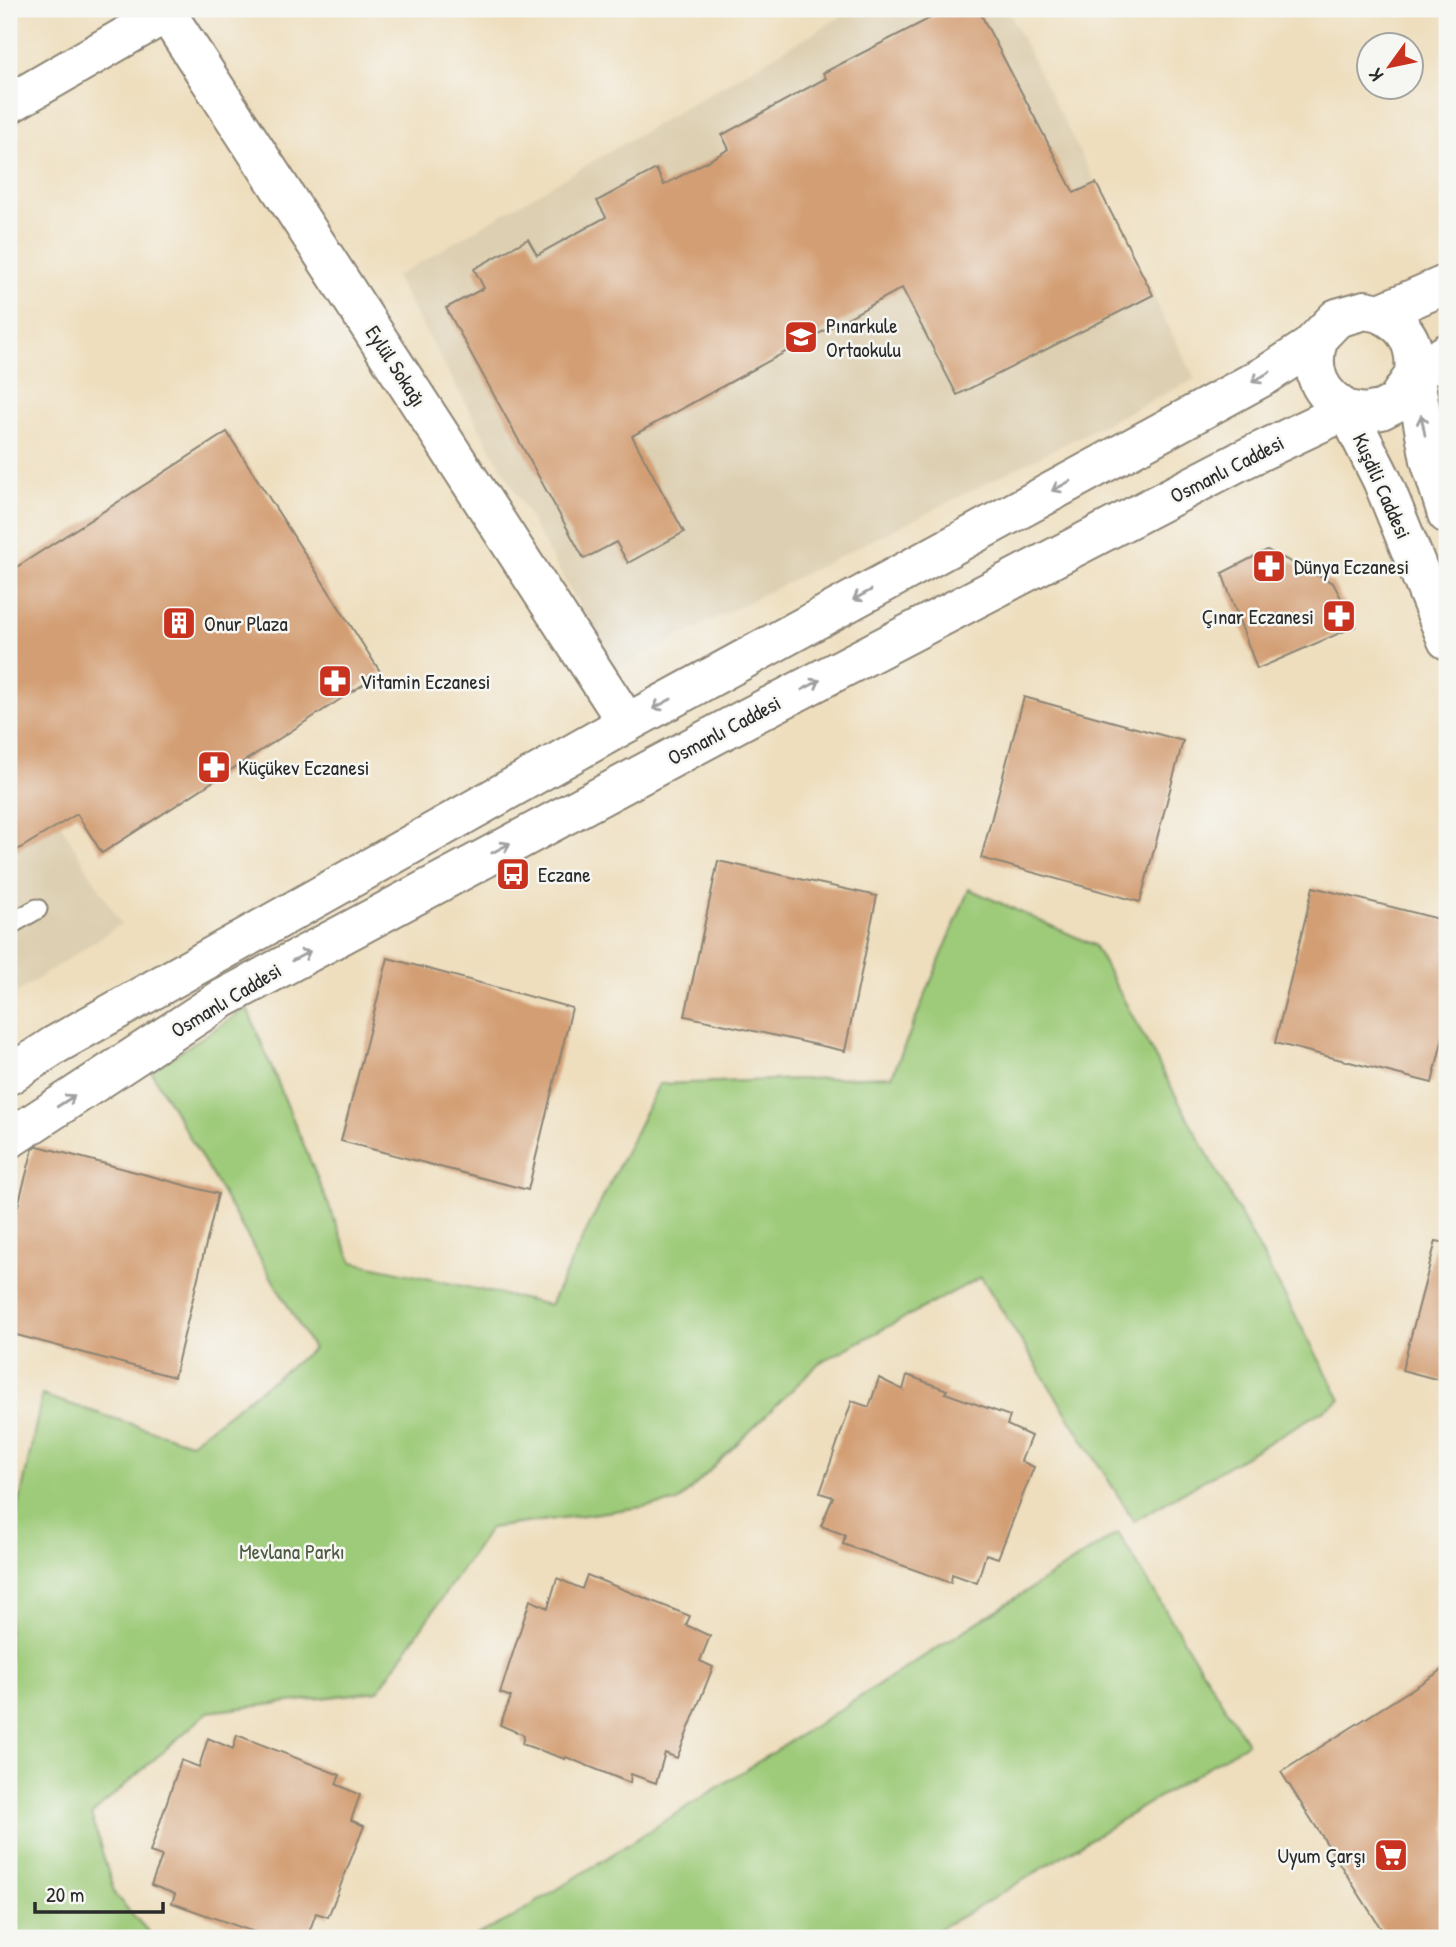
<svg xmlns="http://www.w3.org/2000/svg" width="1456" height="1947" font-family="'Patrick Hand',sans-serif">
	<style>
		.built { fill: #ddcfb1 }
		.green { fill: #9ecb79; stroke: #647b52; stroke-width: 2 }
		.building { fill: #d39e73 }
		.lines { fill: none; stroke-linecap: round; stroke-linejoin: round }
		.service-casing { stroke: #8c8474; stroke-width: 23 }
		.minor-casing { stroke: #8c8474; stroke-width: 42 }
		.tertiary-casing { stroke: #8c8474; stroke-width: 42 }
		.secondary-casing { stroke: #8c8474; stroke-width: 42 }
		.service { stroke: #fff; stroke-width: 19 }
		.minor { stroke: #fff; stroke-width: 38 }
		.tertiary { stroke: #fff; stroke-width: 38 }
		.secondary { stroke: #fff; stroke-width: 38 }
		.oneway { stroke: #a0a0a0 }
		.labels { text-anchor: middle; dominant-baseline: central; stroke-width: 5; stroke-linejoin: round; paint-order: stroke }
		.poi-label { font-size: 21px; fill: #2b2b2b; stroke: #f6f6f2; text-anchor: start }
		.street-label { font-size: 21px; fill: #2b2b2b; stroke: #f6f6f2 }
		.park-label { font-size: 21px; fill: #4e5b42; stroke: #f6f6f2 }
	</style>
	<rect width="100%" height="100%" fill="#f6f6f2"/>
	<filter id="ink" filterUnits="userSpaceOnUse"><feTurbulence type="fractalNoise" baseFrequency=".0143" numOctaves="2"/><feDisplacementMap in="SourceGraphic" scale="14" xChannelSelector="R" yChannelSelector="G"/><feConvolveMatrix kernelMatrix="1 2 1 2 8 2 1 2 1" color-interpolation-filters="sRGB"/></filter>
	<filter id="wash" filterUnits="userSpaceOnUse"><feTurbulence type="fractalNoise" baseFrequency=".00686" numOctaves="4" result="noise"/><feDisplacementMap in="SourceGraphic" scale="28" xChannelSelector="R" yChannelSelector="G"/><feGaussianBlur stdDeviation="1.57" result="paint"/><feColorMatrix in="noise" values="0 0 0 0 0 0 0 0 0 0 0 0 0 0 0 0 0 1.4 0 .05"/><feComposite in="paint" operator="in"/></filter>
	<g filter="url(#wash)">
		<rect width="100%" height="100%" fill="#eedebd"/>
		<!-- built -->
		<g class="built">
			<path d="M 854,9 L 1007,9 L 1195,379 L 614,669 L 395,277 Z"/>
			<path d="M 9,739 L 121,924 L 9,998 Z"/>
		</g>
		<!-- green -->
		<g class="green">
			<path d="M 969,889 L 1094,945 L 1341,1400 L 1134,1521 L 981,1277 L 819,1363 L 678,1502 L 490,1528 L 378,1691 L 208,1712 L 91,1815 L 115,1895 L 154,1938 L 9,1938 L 9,1554 L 42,1395 L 190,1443 L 313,1349 L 151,1071 L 247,1008 L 352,1262 L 550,1305 L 659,1084 L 892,1076 Z"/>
			<path d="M 1118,1533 L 1247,1743 L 979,1907 L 922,1938 L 471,1938 L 512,1918 Z"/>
		</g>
		<g id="blocks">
			<!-- building -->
			<g class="building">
				<path d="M 948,9 L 978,9 L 1074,193 L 1096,183 L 1153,295 L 957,395 L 902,288 L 632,436 L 684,532 L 628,563 L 616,542 L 584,559 L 446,308 L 484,288 L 474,269 L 528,239 L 537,255 L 606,217 L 597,201 L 656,169 L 664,185 L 729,149 L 722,135 L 826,78 L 823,73 Z"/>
				<path d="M 227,432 L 381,673 L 102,853 L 77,814 L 9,855 L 9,572 Z"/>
				<path d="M 1267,550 L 1333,583 L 1356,626 L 1257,669 L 1222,573 Z"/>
				<path d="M 1024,697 L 1183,741 L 1140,902 L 981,858 Z"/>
				<path d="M 718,861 L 877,896 L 845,1051 L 685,1016 Z"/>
				<path d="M 1313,887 L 1447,921 L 1447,1020 L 1432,1083 L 1275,1043 Z"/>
				<path d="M 388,958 L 572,1008 L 528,1190 L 341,1141 Z"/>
				<path d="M 38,1146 L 218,1194 L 174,1377 L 9,1333 L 9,1239 L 33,1149 Z"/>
				<path d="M 1436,1241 L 1447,1243 L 1447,1382 L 1402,1370 Z"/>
				<path d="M 907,1375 L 947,1390 L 945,1393 L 1010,1416 L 1007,1425 L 1031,1436 L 1021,1461 L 1034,1467 L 998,1558 L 986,1554 L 977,1583 L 952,1574 L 951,1583 L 843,1544 L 845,1535 L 821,1526 L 833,1497 L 820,1493 L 852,1401 L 869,1407 L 879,1378 L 903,1390 Z"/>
				<path d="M 587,1575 L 690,1616 L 686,1625 L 710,1636 L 700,1661 L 713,1667 L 677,1758 L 665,1753 L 656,1783 L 631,1774 L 630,1783 L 566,1757 L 565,1759 L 522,1744 L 524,1735 L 500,1725 L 511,1697 L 500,1693 L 530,1600 L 548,1608 L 557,1578 L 582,1589 Z"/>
				<path d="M 1447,1667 L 1447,1938 L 1387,1938 L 1281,1772 Z"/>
				<path d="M 237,1735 L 340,1775 L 336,1784 L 360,1795 L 351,1820 L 364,1826 L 328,1917 L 316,1913 L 307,1938 L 271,1938 L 172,1903 L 175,1894 L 151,1885 L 162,1856 L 150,1852 L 181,1760 L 199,1767 L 208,1738 L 233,1749 Z"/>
			</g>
		</g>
	</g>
	<g filter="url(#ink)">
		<use href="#blocks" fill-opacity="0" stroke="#8c8474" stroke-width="2"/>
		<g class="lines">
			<!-- service casing -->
			<g class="service-casing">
				<path id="service" d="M 9,925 L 37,909"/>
			</g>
			<!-- minor casing -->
			<g class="minor-casing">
				<g id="minor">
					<path d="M 164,9 L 627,723"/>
					<path d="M 9,104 L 166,13"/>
				</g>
			</g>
			<!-- tertiary casing -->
			<g class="tertiary-casing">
				<g id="tertiary">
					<path d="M 1414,375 L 1430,460 L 1447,514"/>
					<path d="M 1347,410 L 1382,480 L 1447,640"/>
				</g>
			</g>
			<!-- secondary casing -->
			<g class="secondary-casing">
				<g id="secondary">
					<path d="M 1380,313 C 1407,326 1417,345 1414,375"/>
					<path d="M 1318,340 C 1309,371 1319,394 1347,410"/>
					<path d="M 9,1075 L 55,1045 L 627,723 L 1266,375 L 1309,347 L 1337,318 L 1365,310 L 1380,313 L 1447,284"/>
					<path d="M 9,1139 L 222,999 L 745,719 L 1240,461 L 1347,410 L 1364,413 L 1381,410 L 1395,403 L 1414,375 L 1447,353"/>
				</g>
			</g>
			<!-- service -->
			<use href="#service" class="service"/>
			<!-- minor -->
			<use href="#minor" class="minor"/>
			<!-- tertiary -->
			<use href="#tertiary" class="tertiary"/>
			<!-- secondary -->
			<use href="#secondary" class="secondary"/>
		</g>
		<!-- one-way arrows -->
		<defs><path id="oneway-shaft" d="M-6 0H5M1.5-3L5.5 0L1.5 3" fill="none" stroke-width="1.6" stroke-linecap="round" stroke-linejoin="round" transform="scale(1.75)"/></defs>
		<g class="oneway">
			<use href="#oneway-shaft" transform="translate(1261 377) rotate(150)"/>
			<use href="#oneway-shaft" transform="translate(1423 425) rotate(-101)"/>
			<use href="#oneway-shaft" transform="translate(1061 486) rotate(151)"/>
			<use href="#oneway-shaft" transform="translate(862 595) rotate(151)"/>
			<use href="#oneway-shaft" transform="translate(811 685) rotate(-28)"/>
			<use href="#oneway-shaft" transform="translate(662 704) rotate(152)"/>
			<use href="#oneway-shaft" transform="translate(501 848) rotate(-28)"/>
			<use href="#oneway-shaft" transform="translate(301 956) rotate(-28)"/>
			<use href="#oneway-shaft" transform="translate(66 1101) rotate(-33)"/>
		</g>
	</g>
	<!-- icons -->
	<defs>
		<g id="school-square" transform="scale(1.75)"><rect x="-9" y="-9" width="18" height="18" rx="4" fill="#c8321e" stroke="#f6f6f2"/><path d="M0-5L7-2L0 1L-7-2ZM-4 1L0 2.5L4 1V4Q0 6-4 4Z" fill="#fff"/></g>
		<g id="pharmacy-square" transform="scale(1.75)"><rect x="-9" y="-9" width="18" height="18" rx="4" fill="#c8321e" stroke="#f6f6f2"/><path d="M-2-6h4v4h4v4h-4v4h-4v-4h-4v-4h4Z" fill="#fff"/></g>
		<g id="building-square" transform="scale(1.75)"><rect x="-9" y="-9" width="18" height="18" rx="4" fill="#c8321e" stroke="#f6f6f2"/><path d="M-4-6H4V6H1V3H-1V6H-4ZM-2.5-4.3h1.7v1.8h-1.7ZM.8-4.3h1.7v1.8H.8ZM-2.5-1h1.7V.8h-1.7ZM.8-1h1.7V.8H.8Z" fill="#fff"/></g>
		<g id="bus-square" transform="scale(1.75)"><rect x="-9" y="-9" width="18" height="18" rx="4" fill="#c8321e" stroke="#f6f6f2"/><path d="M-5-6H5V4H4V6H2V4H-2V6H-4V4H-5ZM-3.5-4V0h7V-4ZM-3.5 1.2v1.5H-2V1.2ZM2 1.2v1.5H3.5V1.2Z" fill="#fff"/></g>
		<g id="supermarket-square" transform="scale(1.75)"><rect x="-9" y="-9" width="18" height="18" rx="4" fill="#c8321e" stroke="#f6f6f2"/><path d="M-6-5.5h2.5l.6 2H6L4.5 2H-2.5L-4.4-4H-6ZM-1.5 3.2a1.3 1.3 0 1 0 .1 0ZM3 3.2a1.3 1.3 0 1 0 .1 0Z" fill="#fff"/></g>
	</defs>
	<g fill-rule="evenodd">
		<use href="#school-square" x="801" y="337"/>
		<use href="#pharmacy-square" x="1269" y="566"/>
		<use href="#pharmacy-square" x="1339" y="616"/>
		<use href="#building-square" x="179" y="623"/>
		<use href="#pharmacy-square" x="335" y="681"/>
		<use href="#pharmacy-square" x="214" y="767"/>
		<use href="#bus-square" x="513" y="874"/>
		<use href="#supermarket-square" x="1391" y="1855"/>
	</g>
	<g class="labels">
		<!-- poi labels -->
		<g class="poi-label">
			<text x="826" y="325">Pınarkule<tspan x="826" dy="24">Ortaokulu</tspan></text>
			<text x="1294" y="566">Dünya Eczanesi</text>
			<text x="1314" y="616" text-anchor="end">Çınar Eczanesi</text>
			<text x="204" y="623">Onur Plaza</text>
			<text x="360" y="681">Vitamin Eczanesi</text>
			<text x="238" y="767">Küçükev Eczanesi</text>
			<text x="538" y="874">Eczane</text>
			<text x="1366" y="1855" text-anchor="end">Uyum Çarşı</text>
		</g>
		<!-- street labels -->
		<g class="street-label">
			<text transform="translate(396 366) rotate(57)">Eylül Sokağı</text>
			<text transform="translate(1227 469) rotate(-27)">Osmanlı Caddesi</text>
			<text transform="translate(1382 486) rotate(66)">Kuşdili Caddesi</text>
			<text transform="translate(724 730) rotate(-28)">Osmanlı Caddesi</text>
			<text transform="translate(226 1000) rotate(-31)">Osmanlı Caddesi</text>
		</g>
		<!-- park labels -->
		<g class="park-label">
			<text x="292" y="1551">Mevlana Parkı</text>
		</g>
	</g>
	<!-- margin -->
	<rect width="1456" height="1947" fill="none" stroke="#f6f6f2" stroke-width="35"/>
	<!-- north arrow -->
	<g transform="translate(1390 66) rotate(237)"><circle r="33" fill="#f6f6f2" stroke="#a5a5a2" stroke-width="2"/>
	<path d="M0-5L12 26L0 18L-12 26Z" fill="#c8321e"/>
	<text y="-10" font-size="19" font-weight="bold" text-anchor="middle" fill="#2b2b2b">K</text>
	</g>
	<!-- scale -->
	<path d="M35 1902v10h128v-10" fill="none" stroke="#2b2b2b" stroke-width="3.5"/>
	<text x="46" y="1902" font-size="21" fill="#2b2b2b" stroke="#f6f6f2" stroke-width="5" paint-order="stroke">20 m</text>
</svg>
